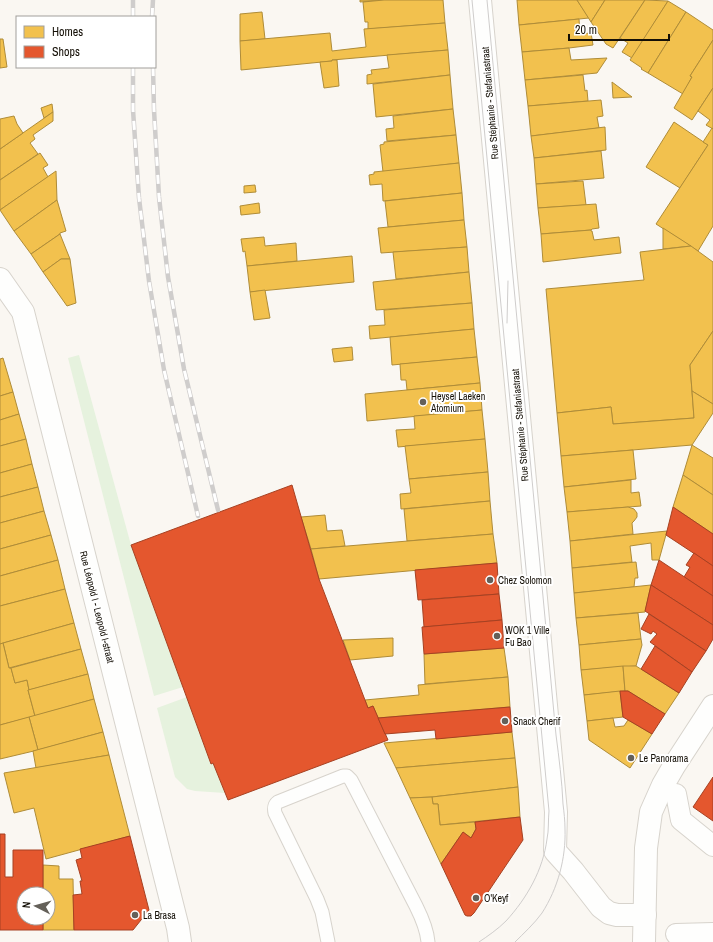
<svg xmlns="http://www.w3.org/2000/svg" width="713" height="942" font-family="'Archivo Narrow',sans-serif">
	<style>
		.green { fill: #e6f2de }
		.homes { fill: #f2c14e; stroke: #af8c38 }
		.shops { fill: #e4572e; stroke: #a64122 }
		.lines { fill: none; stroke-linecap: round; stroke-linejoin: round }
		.service-casing { stroke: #d7d3cc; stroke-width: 15 }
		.pedestrian-casing { stroke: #d7d3cc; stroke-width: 22 }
		.minor-casing { stroke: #d7d3cc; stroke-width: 24 }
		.tertiary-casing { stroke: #d7d3cc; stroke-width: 24 }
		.service { stroke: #fefefd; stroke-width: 13 }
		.pedestrian { stroke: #fefefd; stroke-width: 20 }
		.minor { stroke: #fefefd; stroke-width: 22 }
		.tertiary { stroke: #fefefd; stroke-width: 22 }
		.tram { stroke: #cfcdcc; stroke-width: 1 }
		.rail-casing { stroke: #cfcdcc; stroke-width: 4.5 }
		.rail { stroke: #fff; stroke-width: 3; stroke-dasharray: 9; stroke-linecap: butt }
		.poi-dot { fill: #646059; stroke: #fff; stroke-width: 1.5 }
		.labels { text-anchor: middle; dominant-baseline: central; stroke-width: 4; stroke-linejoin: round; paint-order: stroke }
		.street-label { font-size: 10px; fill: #140f06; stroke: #fff }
		.poi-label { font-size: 10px; fill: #140f06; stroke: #fff; text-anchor: start }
	</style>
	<rect width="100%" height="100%" fill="#faf7f2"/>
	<!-- green -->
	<g class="green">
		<path d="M 79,355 L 131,545 L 183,687 L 154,696 L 68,358 Z"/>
		<path d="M 187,697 L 225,793 L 195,791 L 187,789 L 175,777 L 157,708 Z"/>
	</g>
	<!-- homes -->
	<g class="homes">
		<path d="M 360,0 L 384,0 L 360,2 Z"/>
		<path d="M 384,0 L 443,0 L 445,23 L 368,29 L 368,22 L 365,22 L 363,2 Z"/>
		<path d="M 517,0 L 577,0 L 589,18 L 519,25 Z"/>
		<path d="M 577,0 L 605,0 L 591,22 Z"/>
		<path d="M 605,0 L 645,0 L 613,48 L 606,44 L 591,22 Z"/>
		<path d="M 645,0 L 668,1 L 632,58 L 622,52 L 628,43 L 620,38 Z"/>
		<path d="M 668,1 L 686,12 L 648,73 L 641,69 L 642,68 L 630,60 Z"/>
		<path d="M 262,12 L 265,39 L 240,41 L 240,14 Z"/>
		<path d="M 686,12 L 713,30 L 713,40 L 690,76 L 692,77 L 683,94 L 648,73 Z"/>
		<path d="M 579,19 L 580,34 L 591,33 L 593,45 L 569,48 L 522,52 L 519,25 Z"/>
		<path d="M 445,23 L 448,50 L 332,60 L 332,61 L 241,70 L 240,41 L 330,33 L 332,51 L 366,47 L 364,29 Z"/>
		<path d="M 0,39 L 3,39 L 7,67 L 0,68 Z"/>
		<path d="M 713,40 L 713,88 L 692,120 L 674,108 L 692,77 L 690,76 Z"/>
		<path d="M 569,48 L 571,60 L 607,58 L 597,73 L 525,80 L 522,52 Z"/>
		<path d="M 448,50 L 450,75 L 367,84 L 367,75 L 372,74 L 371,70 L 389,68 L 387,55 Z"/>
		<path d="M 332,60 L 337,60 L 339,86 L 324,88 L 320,62 L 332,61 Z"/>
		<path d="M 450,75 L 453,109 L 376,117 L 373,84 Z"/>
		<path d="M 583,75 L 585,91 L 587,90 L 588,101 L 528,106 L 525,80 Z"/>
		<path d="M 612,82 L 632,97 L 613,98 Z"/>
		<path d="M 713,88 L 713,129 L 706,125 L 710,120 L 698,111 Z"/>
		<path d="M 601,100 L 603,116 L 597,117 L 599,128 L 531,136 L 528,106 Z"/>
		<path d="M 52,104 L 53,112 L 44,118 L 41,108 Z"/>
		<path d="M 453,109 L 456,135 L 387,141 L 386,129 L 394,128 L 393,116 Z"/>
		<path d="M 53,112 L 53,121 L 33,135 L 35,139 L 30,143 L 38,154 L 0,180 L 0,149 Z"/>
		<path d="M 14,116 L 17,124 L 23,133 L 0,149 L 0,119 Z"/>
		<path d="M 674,122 L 708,145 L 680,188 L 646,167 Z"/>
		<path d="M 605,127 L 606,150 L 534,158 L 531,136 Z"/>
		<path d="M 712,128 L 713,129 L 713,226 L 698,251 L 656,224 L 708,145 L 703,142 Z"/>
		<path d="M 456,135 L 459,163 L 383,172 L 380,145 L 384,144 L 384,142 Z"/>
		<path d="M 601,151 L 604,178 L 536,184 L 534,158 Z"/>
		<path d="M 40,153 L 48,165 L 43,168 L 48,177 L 0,210 L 0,180 Z"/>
		<path d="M 459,163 L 462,193 L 383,201 L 382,184 L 370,185 L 369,175 L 374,174 L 374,172 Z"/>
		<path d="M 56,171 L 57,200 L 14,231 L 0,210 Z"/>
		<path d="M 583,181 L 586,205 L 538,208 L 536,184 Z"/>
		<path d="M 255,185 L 256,192 L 244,193 L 244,186 Z"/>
		<path d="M 462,193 L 464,220 L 388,227 L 385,201 Z"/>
		<path d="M 57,200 L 66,231 L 60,233 L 60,234 L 31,254 L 14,231 Z"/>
		<path d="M 259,203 L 260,213 L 241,215 L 240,206 Z"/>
		<path d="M 596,204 L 599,228 L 592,229 L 591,230 L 541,234 L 538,208 Z"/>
		<path d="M 464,220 L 467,247 L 381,253 L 378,228 Z"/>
		<path d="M 663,228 L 691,246 L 663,249 Z"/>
		<path d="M 591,230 L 591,231 L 592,231 L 594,240 L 619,237 L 621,253 L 543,262 L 541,234 Z"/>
		<path d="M 60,234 L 70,259 L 61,259 L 43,272 L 31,254 Z"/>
		<path d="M 264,237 L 265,246 L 296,243 L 297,261 L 247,266 L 245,251 L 243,252 L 241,239 Z"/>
		<path d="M 691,246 L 713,262 L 713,331 L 690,365 L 694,418 L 613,424 L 611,407 L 557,413 L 546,289 L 644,280 L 640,252 Z"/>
		<path d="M 467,247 L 469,272 L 396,279 L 393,252 Z"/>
		<path d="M 352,256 L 354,282 L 250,292 L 247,266 Z"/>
		<path d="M 61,259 L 70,259 L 76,303 L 67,306 L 43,272 Z"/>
		<path d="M 469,272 L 472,303 L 376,310 L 373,282 Z"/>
		<path d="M 265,290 L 270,318 L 254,320 L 250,292 Z"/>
		<path d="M 472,303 L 474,329 L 370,339 L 369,326 L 385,325 L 384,310 Z"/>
		<path d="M 474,329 L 477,357 L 392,365 L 390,337 Z"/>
		<path d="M 713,331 L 713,404 L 692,391 L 690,365 Z"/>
		<path d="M 352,347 L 353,360 L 334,362 L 332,349 Z"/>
		<path d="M 477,357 L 480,383 L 407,390 L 406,380 L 401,380 L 400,364 Z"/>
		<path d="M 3,358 L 13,392 L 0,396 L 0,359 Z"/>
		<path d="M 480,383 L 482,410 L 367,421 L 365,394 Z"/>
		<path d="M 692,391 L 713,404 L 713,413 L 692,445 L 561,456 L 557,413 L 611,407 L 613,424 L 694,418 Z"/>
		<path d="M 13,392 L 19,414 L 0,420 L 0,396 Z"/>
		<path d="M 482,410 L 485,439 L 398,447 L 396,430 L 415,429 L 414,416 Z"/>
		<path d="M 19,414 L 26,439 L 0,446 L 0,420 Z"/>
		<path d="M 26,439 L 32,464 L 0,473 L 0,446 Z"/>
		<path d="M 485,439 L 488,472 L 409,479 L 405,446 Z"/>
		<path d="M 692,445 L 713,458 L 713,495 L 683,475 Z"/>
		<path d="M 633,450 L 636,479 L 564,487 L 561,456 Z"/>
		<path d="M 32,464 L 38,487 L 0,497 L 0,473 Z"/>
		<path d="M 488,472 L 490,501 L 401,509 L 400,494 L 411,493 L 409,479 Z"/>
		<path d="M 683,475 L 713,495 L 713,534 L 673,507 Z"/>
		<path d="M 631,480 L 631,493 L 639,492 L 641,506 L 567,512 L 564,487 Z"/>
		<path d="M 38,487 L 44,511 L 0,523 L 0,497 Z"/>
		<path d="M 490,501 L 493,534 L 407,541 L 404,509 Z"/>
		<path d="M 628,507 L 634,509 L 637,513 L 637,517 L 634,521 L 632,523 L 633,534 L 570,541 L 567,512 Z"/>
		<path d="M 44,511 L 51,535 L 0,549 L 0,523 Z"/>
		<path d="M 325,515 L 327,531 L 342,530 L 345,546 L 311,549 L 301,517 Z"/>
		<path d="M 667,531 L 659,560 L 652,560 L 651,543 L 630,546 L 632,562 L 572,568 L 570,541 Z"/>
		<path d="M 493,534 L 497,563 L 319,579 L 311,549 Z"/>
		<path d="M 51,535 L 58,560 L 0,576 L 0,549 Z"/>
		<path d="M 58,560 L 65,589 L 0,606 L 0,576 Z"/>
		<path d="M 636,562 L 638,578 L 635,578 L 634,587 L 574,593 L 572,568 Z"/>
		<path d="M 651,585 L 645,612 L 576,618 L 574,593 Z"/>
		<path d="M 65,589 L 74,623 L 0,644 L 0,606 Z"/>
		<path d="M 638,613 L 641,639 L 579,645 L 576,618 Z"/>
		<path d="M 74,623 L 81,649 L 9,668 L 3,643 Z"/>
		<path d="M 393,638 L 393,656 L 350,660 L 343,640 Z"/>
		<path d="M 641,639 L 642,645 L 636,666 L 581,670 L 579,645 Z"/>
		<path d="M 3,643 L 9,668 L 11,668 L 15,683 L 27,680 L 29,690 L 28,690 L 35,716 L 0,725 L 0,644 Z"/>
		<path d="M 504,648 L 508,677 L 425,684 L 424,654 Z"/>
		<path d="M 81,649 L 88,674 L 29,690 L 27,680 L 15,683 L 11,668 Z"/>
		<path d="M 623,666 L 625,691 L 584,695 L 581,670 Z"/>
		<path d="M 623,666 L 636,666 L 679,693 L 665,714 L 628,691 L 625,691 Z"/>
		<path d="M 88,674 L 94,699 L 35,716 L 28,690 Z"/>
		<path d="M 508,677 L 510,707 L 378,718 L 373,706 L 368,708 L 365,700 L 419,695 L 418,685 Z"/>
		<path d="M 620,691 L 623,717 L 587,721 L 584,695 Z"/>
		<path d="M 94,699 L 103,732 L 38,750 L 29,717 Z"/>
		<path d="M 29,717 L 38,750 L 0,759 L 0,725 Z"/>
		<path d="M 613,718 L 615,727 L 624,726 L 628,720 L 652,734 L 630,768 L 589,740 L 587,721 Z"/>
		<path d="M 103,732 L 109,755 L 36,768 L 33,751 Z"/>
		<path d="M 512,732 L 515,758 L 396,768 L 384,743 Z"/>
		<path d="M 109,755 L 130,836 L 46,859 L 34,808 L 14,813 L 4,773 Z"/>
		<path d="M 515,758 L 518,787 L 432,797 L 410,798 L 396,768 Z"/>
		<path d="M 518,787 L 520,817 L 440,825 L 438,804 L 433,804 L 432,797 Z"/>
		<path d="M 432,797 L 433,804 L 438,804 L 440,825 L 475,822 L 476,829 L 471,838 L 463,832 L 441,864 L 410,798 Z"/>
		<path d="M 43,865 L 59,866 L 59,879 L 73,879 L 74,930 L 43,930 L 43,918 L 48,918 L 48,894 L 43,894 Z"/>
	</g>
	<!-- shops -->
	<g class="shops">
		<path d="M 292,485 L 319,579 L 368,708 L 373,706 L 388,740 L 228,800 L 213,763 L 211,764 L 131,545 Z"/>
		<path d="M 673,507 L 713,534 L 713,566 L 666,535 Z"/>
		<path d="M 694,553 L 713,566 L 713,596 L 684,577 L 690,567 L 686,565 Z"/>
		<path d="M 659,560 L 713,596 L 713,625 L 651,585 Z"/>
		<path d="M 497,563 L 499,594 L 418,600 L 415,570 Z"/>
		<path d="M 651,585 L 713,625 L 713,639 L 706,651 L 645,611 Z"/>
		<path d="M 499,594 L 502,620 L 424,627 L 422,600 Z"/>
		<path d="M 649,614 L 706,651 L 692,672 L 650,642 L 657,634 L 653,631 L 651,634 L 641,629 Z"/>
		<path d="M 502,620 L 504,648 L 424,654 L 422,627 Z"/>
		<path d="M 655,646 L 692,672 L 679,693 L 641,669 Z"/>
		<path d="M 620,691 L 628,691 L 665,714 L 652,734 L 623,717 Z"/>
		<path d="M 510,707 L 512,732 L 436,739 L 435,730 L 385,734 L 378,718 Z"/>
		<path d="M 713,777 L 713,821 L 693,807 Z"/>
		<path d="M 520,817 L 523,840 L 474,913 L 471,916 L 467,916 L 465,915 L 441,864 L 463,832 L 471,838 L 476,829 L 475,822 Z"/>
		<path d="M 0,834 L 5,834 L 5,877 L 13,877 L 13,850 L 43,850 L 43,894 L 24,894 L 24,918 L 43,918 L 43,930 L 0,930 Z"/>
		<path d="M 130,836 L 149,910 L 133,930 L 74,930 L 73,895 L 82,894 L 80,881 L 82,881 L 76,860 L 82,858 L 80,849 Z"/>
	</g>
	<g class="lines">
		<!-- service casing -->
		<g class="service-casing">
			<path id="service" d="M 328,942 L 322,912 L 317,899 L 275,813 C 274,808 274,805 278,802 L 343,776 L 347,776 L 351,780 L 416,906 C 422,918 427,929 428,942"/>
		</g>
		<!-- pedestrian casing -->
		<g class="pedestrian-casing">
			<g id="pedestrian">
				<path d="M 676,794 L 681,820 L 713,846"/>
				<path d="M 676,934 L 713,933"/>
			</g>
		</g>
		<!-- minor casing -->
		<g class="minor-casing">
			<g id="minor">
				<path d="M 480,0 L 556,812 L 555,851 L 573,871 L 601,907 L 609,913 L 617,915 L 645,915"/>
				<path d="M 0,279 L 23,312 L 178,928 L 180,942"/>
			</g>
		</g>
		<!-- tertiary casing -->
		<g class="tertiary-casing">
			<path id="tertiary" d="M 644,942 L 646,848 L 651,812 L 663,785 L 674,766 L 713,706"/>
		</g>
		<!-- service -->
		<use href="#service" class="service"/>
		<!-- pedestrian -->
		<use href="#pedestrian" class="pedestrian"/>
		<!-- minor -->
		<use href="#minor" class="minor"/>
		<!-- tertiary -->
		<use href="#tertiary" class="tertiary"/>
		<!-- tram -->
		<g class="tram">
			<path d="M 472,0 L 549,811 C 548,820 549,830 547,839 C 543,870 527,898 506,921 C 498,929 488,936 479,942"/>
			<path d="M 487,0 L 556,735 C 559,758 562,781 563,804 C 564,812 565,821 565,829 C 566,858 558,888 542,913 C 534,924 524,933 515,942"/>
			<path d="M 507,323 L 508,281"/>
		</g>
		<!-- rail casing -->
		<g class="rail-casing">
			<g id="rail">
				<path d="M 133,17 L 133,0"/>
				<path d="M 152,17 L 153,0"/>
				<path d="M 133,67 L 133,110 L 139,198 L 149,281 L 164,370 L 198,516"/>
				<path d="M 153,67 L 154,110 L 159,197 L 168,277 L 184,369 L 218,510"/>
			</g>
		</g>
		<!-- rail -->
		<use href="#rail" class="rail"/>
	</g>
	<!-- markers -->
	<g class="poi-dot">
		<circle cx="423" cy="402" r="4"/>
		<circle cx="490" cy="580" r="4"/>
		<circle cx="497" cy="636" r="4"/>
		<circle cx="505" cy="721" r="4"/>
		<circle cx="631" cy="758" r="4"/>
		<circle cx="476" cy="898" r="4"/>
		<circle cx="135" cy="915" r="4"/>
	</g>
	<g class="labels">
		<!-- street labels -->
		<g class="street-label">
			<text transform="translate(490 103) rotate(-95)">Rue Stéphanie - Stefaniastraat</text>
			<text transform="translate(520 425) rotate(-95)">Rue Stéphanie - Stefaniastraat</text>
			<text transform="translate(97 607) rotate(76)">Rue Léopold I - Leopold I-straat</text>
		</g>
		<!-- poi labels -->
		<g class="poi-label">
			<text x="431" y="396">Heysel Laeken<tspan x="431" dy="12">Atomium</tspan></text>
			<text x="498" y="580">Chez Solomon</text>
			<text x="505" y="630">WOK 1 Ville<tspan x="505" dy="12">Fu Bao</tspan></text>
			<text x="513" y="721">Snack Cherif</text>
			<text x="639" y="758">Le Panorama</text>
			<text x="484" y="898">O'Keyf</text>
			<text x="143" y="915">La Brasa</text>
		</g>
	</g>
	<!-- legend -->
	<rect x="16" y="16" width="140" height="52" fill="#ffffff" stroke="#a19f9b"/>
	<rect x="24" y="26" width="20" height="12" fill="#f2c14e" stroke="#a19f9b"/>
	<text x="52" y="36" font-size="12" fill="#140f06">Homes</text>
	<rect x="24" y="46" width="20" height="12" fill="#e4572e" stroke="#a19f9b"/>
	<text x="52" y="56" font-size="12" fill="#140f06">Shops</text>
	<!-- north arrow -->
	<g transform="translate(36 906) rotate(276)"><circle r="19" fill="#ffffff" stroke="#a19f9b"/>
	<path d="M0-3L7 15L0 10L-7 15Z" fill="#646059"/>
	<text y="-6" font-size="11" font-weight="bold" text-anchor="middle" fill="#140f06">N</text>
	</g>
	<!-- scale -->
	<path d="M569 34v6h100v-6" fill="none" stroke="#140f06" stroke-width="2"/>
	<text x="575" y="34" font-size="12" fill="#140f06" stroke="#ffffff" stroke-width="3" paint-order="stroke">20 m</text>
</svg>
